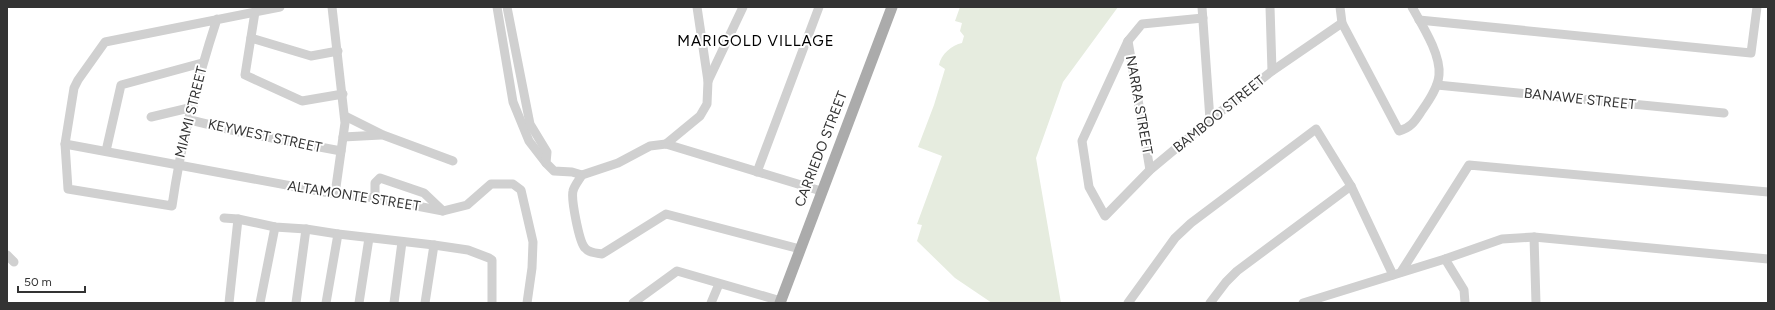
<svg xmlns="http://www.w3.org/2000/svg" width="1775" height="310" font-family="Figtree,sans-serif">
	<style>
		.green { fill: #e6ecdf }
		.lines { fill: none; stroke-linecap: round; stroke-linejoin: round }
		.minor { stroke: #d0d0d0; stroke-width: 9 }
		.major { stroke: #ababab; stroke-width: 11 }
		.labels { text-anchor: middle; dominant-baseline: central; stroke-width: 4; stroke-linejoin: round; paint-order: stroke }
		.street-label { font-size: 14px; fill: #333; stroke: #fff }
		.neighbourhood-label { font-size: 15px; letter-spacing: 1px; fill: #000; stroke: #fff }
	</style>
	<rect width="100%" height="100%" fill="#fff"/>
	<!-- green -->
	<path class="green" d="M 960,7 L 972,8 L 973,7 L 1118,7 L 1063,82 L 1036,158 L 1061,303 L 992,303 L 955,278 L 917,241 L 922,225 L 917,224 L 942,156 L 918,147 L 934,105 L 945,69 L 939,65 C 941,54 952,45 962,43 L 964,36 L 960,31 L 962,23 L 955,21 Z"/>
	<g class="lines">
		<!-- minor -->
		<g class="minor">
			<path d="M 332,7 L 345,123 L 335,194"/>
			<path d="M 497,7 L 513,102 L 529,141 L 546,163"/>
			<path d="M 507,7 L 530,124 L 547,152 L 546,163 L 554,171 L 572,172 L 582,175 L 618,163 L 650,146 L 666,144 L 821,191"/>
			<path d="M 1202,7 L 1210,120"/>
			<path d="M 1270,7 L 1272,71"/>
			<path d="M 1340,7 L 1342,23 L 1399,131 C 1412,128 1416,119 1423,109 C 1430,99 1438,87 1439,75 C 1441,54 1422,25 1412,7"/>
			<path d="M 255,12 L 245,75 L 302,101 L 343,94"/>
			<path d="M 1203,18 L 1142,24 L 1128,41 L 1082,141 L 1089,187 L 1105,216 L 1150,170 L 1210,120 L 1272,71 L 1342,23"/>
			<path d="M 217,19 C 197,80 181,143 172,206 L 68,189 L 65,144 L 74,88 L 78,80 L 105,42 L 280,7"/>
			<path d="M 1419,20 L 1751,53 L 1757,7"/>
			<path d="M 251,38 L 311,56 L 338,51"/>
			<path d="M 1128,41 L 1150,170"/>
			<path d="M 708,81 L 743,7"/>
			<path d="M 1437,85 L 1724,113"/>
			<path d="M 345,116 L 383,135 L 453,161"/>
			<path d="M 151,117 L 193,107"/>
			<path d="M 190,120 L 240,132 L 341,151"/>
			<path d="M 343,137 L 381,135"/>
			<path d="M 65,144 L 335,194 L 375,198 L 443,211 L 467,205 L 491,184 L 513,184 L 521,190 L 533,242 L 532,268 L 527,303"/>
			<path d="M 666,144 L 700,116 L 707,104 L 708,81 L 697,7"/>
			<path d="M 106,151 L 121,85 L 202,63"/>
			<path d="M 757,172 L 819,7"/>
			<path d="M 582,175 C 579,180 574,186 573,191 C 571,199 579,242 585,248 C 589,253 596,253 602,254 L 666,214 L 800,249"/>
			<path d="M 375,198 L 375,183 L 380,178 L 424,193 L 443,211"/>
			<path d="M 224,218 L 238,219 L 275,227 L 306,229 L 338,234 L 434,245 L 468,250 L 489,258 L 492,260 L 492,303"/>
			<path d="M 1534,237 L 1536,303"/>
			<path d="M 7,255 L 14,262"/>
			<path d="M 1445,259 L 1464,290 L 1465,303"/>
			<path d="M 1401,272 L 1469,165 L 1768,192"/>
			<path d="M 229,303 L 238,219"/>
			<path d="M 260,303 L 275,227"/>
			<path d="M 296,303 L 306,229"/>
			<path d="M 326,303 L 338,234"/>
			<path d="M 359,303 L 369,238"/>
			<path d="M 394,303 L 402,242"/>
			<path d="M 425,303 L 434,245"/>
			<path d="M 633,303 L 677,271 L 781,301"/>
			<path d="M 711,303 L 719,284"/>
			<path d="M 1128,303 L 1175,238 L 1191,223 L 1316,129 L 1351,186 L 1393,275"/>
			<path d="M 1210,303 L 1226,282 L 1237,271 L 1351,186"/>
			<path d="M 1303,303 L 1445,259 L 1502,239 L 1534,237 L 1768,259"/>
		</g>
		<!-- major -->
		<path class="major" d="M 780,303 L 892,7"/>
	</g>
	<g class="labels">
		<!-- street labels -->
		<g class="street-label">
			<text transform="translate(1580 99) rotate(6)">BANAWE STREET</text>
			<text transform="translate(1139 105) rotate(80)">NARRA STREET</text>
			<text transform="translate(191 112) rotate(-76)">MIAMI STREET</text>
			<text transform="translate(1219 114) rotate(-39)">BAMBOO STREET</text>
			<text transform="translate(265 136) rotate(12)">KEYWEST STREET</text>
			<text transform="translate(821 149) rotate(-69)">CARRIEDO STREET</text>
			<text transform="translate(354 196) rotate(9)">ALTAMONTE STREET</text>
		</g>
		<!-- neighbourhood labels -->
		<g class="neighbourhood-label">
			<text x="756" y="41">MARIGOLD VILLAGE</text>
		</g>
	</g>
	<!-- border -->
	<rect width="1775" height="310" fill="none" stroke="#333333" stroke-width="16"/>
	<!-- scale -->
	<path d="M18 286v6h67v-6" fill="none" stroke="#333333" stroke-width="2"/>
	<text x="24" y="286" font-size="12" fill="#333333" stroke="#ffffff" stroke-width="3" paint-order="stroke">50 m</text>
</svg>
